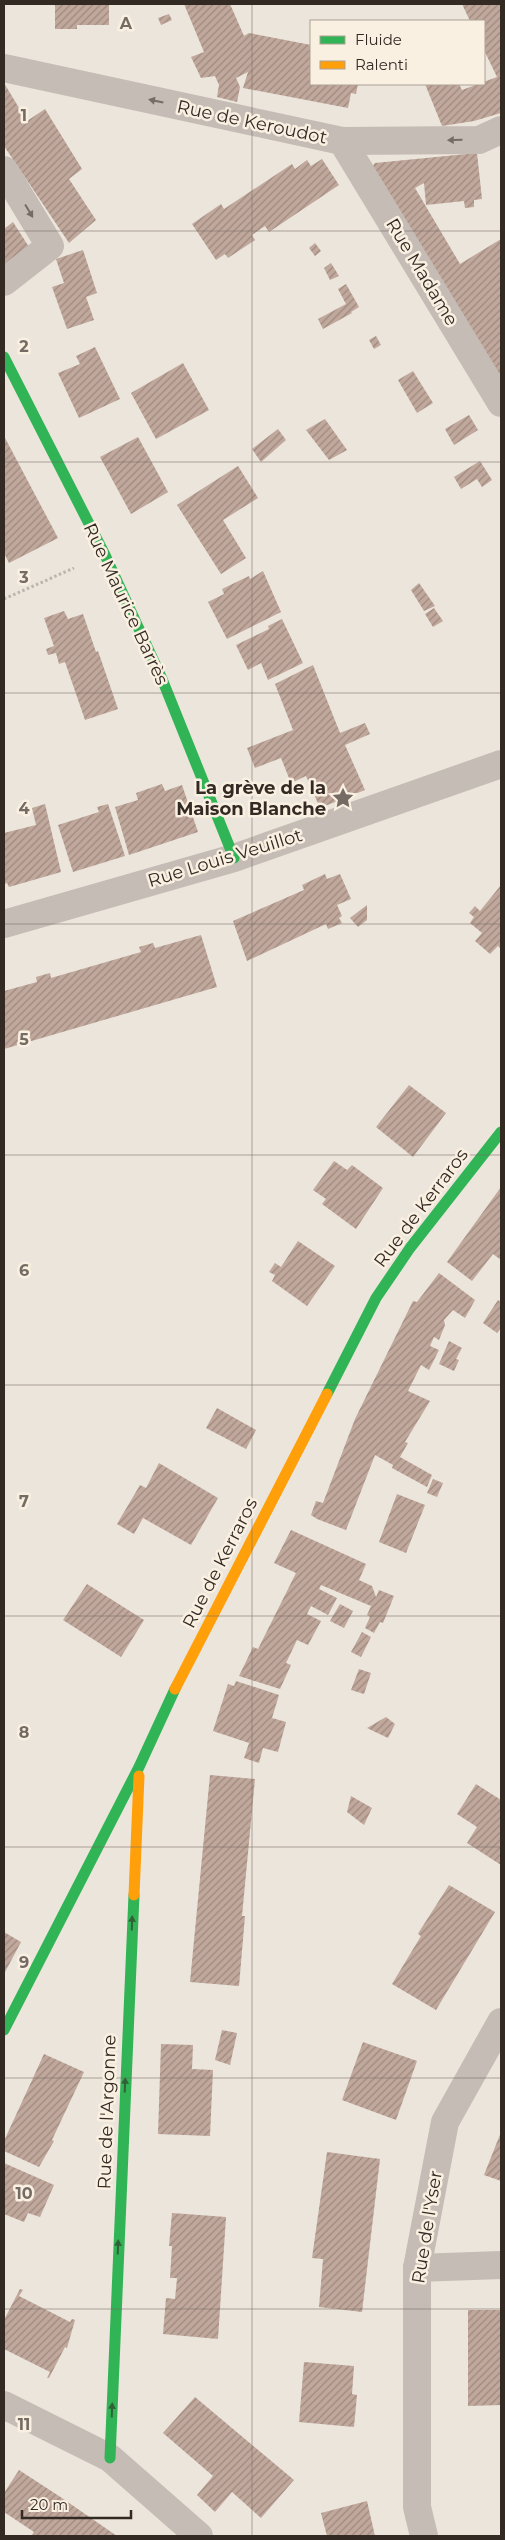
<svg xmlns="http://www.w3.org/2000/svg" width="505" height="2540" font-family="Montserrat,sans-serif">
	<style>
		.building { fill: url(#building-hatch) }
		.lines { fill: none; stroke-linecap: round; stroke-linejoin: round }
		.path { stroke: #bdb5ad; stroke-width: 3; stroke-dasharray: 2.5 2.5; stroke-linecap: butt }
		.street { stroke: #c4bcb5; stroke-width: 28 }
		.fast { stroke: #30b455; stroke-width: 11 }
		.slow { stroke: #ff9f0a; stroke-width: 11 }
		.oneway { fill: #756c65 }
		.oneway2 { fill: #326138 }
		.grid { fill: none; stroke: #746b64; stroke-width: 1; stroke-opacity: 0.55 }
		.labels { text-anchor: middle; dominant-baseline: central; stroke-width: 5; stroke-linejoin: round; paint-order: stroke }
		.street-label { font-size: 18px; fill: #342a24; stroke: #faf0e1 }
		.poi-label { font-size: 18px; font-weight: bold; fill: #342a24; stroke: #faf0e1; text-anchor: end }
		.grid-label { font-size: 16px; text-anchor: middle; font-weight: bold; fill: #746b64; stroke: #faf0e1; stroke-width: 5; stroke-linejoin: round; paint-order: stroke }
	</style>
	<defs>
		<pattern id="building-hatch" width="6" height="6" patternUnits="userSpaceOnUse" patternTransform="scale(1.25)"><rect width="6" height="6" fill="#c1a89c"/><path d="M-1 1l2-2M0 6l6-6M5 7l2-2" fill="none" stroke="#9e897f"/></pattern>
	</defs>
	<rect width="100%" height="100%" fill="#ece5db"/>
	<!-- building -->
	<g class="building">
		<path d="M 55,4 L 109,4 L 109,25 L 77,25 L 77,29 L 55,29 Z"/>
		<path d="M 184,4 L 230,4 L 244,36 L 249,33 L 311,45 L 311,84 L 358,84 L 356,94 L 351,93 L 348,108 L 243,88 L 248,72 L 236,78 L 240,87 L 237,102 L 217,97 L 219,85 L 215,76 L 201,78 L 191,57 L 204,52 Z"/>
		<path d="M 462,4 L 501,4 L 501,113 L 474,121 L 442,126 L 425,84 L 459,84 L 462,90 L 497,77 L 484,50 L 484,21 L 470,21 Z"/>
		<path d="M 169,14 L 172,20 L 161,25 L 158,18 Z"/>
		<path d="M 4,83 L 27,121 L 45,109 L 82,169 L 69,179 L 96,220 L 69,243 L 4,146 Z"/>
		<path d="M 477,153 L 482,199 L 474,200 L 474,207 L 465,208 L 464,201 L 426,205 L 424,183 L 415,188 L 460,264 L 501,239 L 501,390 L 367,174 L 375,163 Z"/>
		<path d="M 322,159 L 339,185 L 269,232 L 265,226 L 252,235 L 255,240 L 228,258 L 225,254 L 216,260 L 192,224 L 221,204 L 224,209 L 292,164 L 295,169 L 307,160 L 311,166 Z"/>
		<path d="M 13,222 L 31,250 L 4,268 L 4,229 Z"/>
		<path d="M 315,243 L 321,251 L 315,256 L 309,248 Z"/>
		<path d="M 83,250 L 97,293 L 86,297 L 94,320 L 67,329 L 52,287 L 64,283 L 56,259 Z"/>
		<path d="M 331,263 L 339,276 L 330,280 L 324,268 Z"/>
		<path d="M 346,284 L 359,307 L 351,312 L 352,313 L 323,329 L 318,319 L 346,304 L 338,289 Z"/>
		<path d="M 376,336 L 381,345 L 374,349 L 369,340 Z"/>
		<path d="M 95,347 L 120,399 L 79,418 L 58,373 L 80,364 L 76,356 Z"/>
		<path d="M 183,363 L 209,410 L 156,439 L 131,393 Z"/>
		<path d="M 413,371 L 433,403 L 417,413 L 398,380 Z"/>
		<path d="M 469,415 L 478,430 L 454,445 L 445,429 Z"/>
		<path d="M 325,419 L 347,450 L 329,460 L 306,430 Z"/>
		<path d="M 278,429 L 286,440 L 261,462 L 252,449 Z"/>
		<path d="M 4,436 L 58,538 L 9,563 L 4,553 Z"/>
		<path d="M 138,437 L 168,492 L 131,514 L 100,457 Z"/>
		<path d="M 480,461 L 492,480 L 482,487 L 477,479 L 461,489 L 454,477 Z"/>
		<path d="M 238,466 L 258,498 L 223,520 L 246,558 L 221,574 L 177,505 Z"/>
		<path d="M 263,571 L 281,612 L 227,639 L 208,602 L 224,594 L 222,589 L 249,576 L 250,579 Z"/>
		<path d="M 419,583 L 435,606 L 424,611 L 411,590 Z"/>
		<path d="M 434,608 L 443,621 L 433,627 L 425,614 Z"/>
		<path d="M 64,611 L 68,619 L 83,614 L 96,652 L 98,651 L 118,709 L 85,720 L 65,662 L 59,664 L 56,653 L 48,655 L 46,649 L 54,646 L 44,618 Z"/>
		<path d="M 282,619 L 303,663 L 268,680 L 261,663 L 248,670 L 236,645 L 269,629 L 268,626 Z"/>
		<path d="M 313,665 L 340,733 L 365,723 L 370,734 L 345,745 L 365,790 L 320,808 L 306,776 L 291,783 L 281,758 L 255,768 L 247,748 L 293,730 L 275,684 Z"/>
		<path d="M 162,784 L 165,791 L 182,785 L 198,832 L 129,855 L 115,807 L 138,800 L 136,793 Z"/>
		<path d="M 45,804 L 61,872 L 9,887 L 7,883 L 4,884 L 4,833 L 36,825 L 32,808 Z"/>
		<path d="M 108,804 L 125,856 L 73,872 L 58,825 L 99,812 L 97,807 Z"/>
		<path d="M 325,874 L 327,879 L 340,874 L 351,899 L 337,905 L 342,916 L 339,918 L 342,923 L 328,929 L 326,924 L 247,961 L 233,921 L 304,890 L 302,885 Z"/>
		<path d="M 501,885 L 501,949 L 498,946 L 490,954 L 475,941 L 482,933 L 470,923 L 474,917 L 469,913 L 475,906 L 480,911 Z"/>
		<path d="M 367,905 L 367,920 L 358,927 L 350,918 Z"/>
		<path d="M 201,935 L 217,987 L 4,1049 L 4,991 L 37,982 L 36,977 L 50,973 L 51,978 L 141,952 L 139,947 L 153,943 L 155,948 Z"/>
		<path d="M 409,1085 L 446,1113 L 413,1157 L 376,1127 Z"/>
		<path d="M 334,1161 L 347,1170 L 352,1165 L 383,1188 L 356,1229 L 322,1204 L 326,1199 L 313,1190 Z"/>
		<path d="M 501,1187 L 501,1260 L 493,1254 L 472,1281 L 447,1262 Z"/>
		<path d="M 298,1241 L 335,1266 L 307,1306 L 272,1281 L 275,1275 L 269,1272 L 275,1263 L 281,1267 Z"/>
		<path d="M 439,1273 L 475,1300 L 465,1318 L 453,1310 L 444,1320 L 445,1325 L 439,1340 L 434,1337 L 430,1346 L 439,1350 L 429,1370 L 421,1365 L 408,1391 L 430,1401 L 405,1442 L 408,1443 L 400,1457 L 432,1475 L 427,1487 L 392,1468 L 393,1465 L 375,1455 L 346,1530 L 317,1519 L 311,1515 L 316,1501 L 323,1503 L 355,1419 L 413,1301 L 417,1302 Z"/>
		<path d="M 498,1300 L 501,1302 L 501,1328 L 497,1333 L 483,1323 Z"/>
		<path d="M 449,1341 L 462,1348 L 456,1359 L 459,1360 L 454,1371 L 439,1364 Z"/>
		<path d="M 217,1408 L 256,1430 L 246,1449 L 206,1428 Z"/>
		<path d="M 159,1463 L 218,1498 L 191,1545 L 143,1518 L 134,1534 L 117,1524 L 140,1485 L 146,1488 Z"/>
		<path d="M 433,1479 L 443,1483 L 437,1497 L 427,1493 Z"/>
		<path d="M 397,1494 L 425,1505 L 406,1553 L 379,1542 Z"/>
		<path d="M 291,1530 L 366,1564 L 359,1580 L 372,1586 L 376,1597 L 379,1590 L 394,1596 L 383,1623 L 380,1622 L 374,1633 L 365,1628 L 370,1617 L 367,1615 L 371,1606 L 321,1585 L 319,1589 L 337,1598 L 328,1615 L 311,1606 L 307,1614 L 321,1621 L 308,1645 L 297,1640 L 286,1663 L 291,1665 L 280,1689 L 239,1676 L 253,1647 L 258,1649 L 296,1573 L 274,1563 Z"/>
		<path d="M 87,1584 L 144,1620 L 121,1657 L 63,1620 Z"/>
		<path d="M 340,1604 L 353,1611 L 344,1628 L 330,1621 Z"/>
		<path d="M 362,1632 L 371,1637 L 361,1657 L 351,1652 Z"/>
		<path d="M 359,1669 L 371,1673 L 364,1694 L 351,1690 Z"/>
		<path d="M 236,1681 L 279,1695 L 272,1718 L 286,1722 L 278,1752 L 263,1748 L 259,1763 L 244,1758 L 249,1743 L 213,1731 L 228,1684 L 234,1686 Z"/>
		<path d="M 386,1717 L 395,1724 L 388,1738 L 367,1728 Z"/>
		<path d="M 210,1775 L 255,1779 L 242,1916 L 245,1916 L 239,1986 L 190,1982 Z"/>
		<path d="M 476,1784 L 501,1800 L 501,1865 L 467,1843 L 477,1827 L 457,1814 Z"/>
		<path d="M 351,1796 L 372,1808 L 364,1825 L 347,1812 Z"/>
		<path d="M 449,1885 L 495,1912 L 436,2010 L 392,1984 L 421,1936 L 418,1934 L 419,1932 Z"/>
		<path d="M 4,1932 L 21,1942 L 4,1974 Z"/>
		<path d="M 222,2030 L 237,2033 L 230,2065 L 215,2060 Z"/>
		<path d="M 363,2042 L 417,2061 L 396,2120 L 342,2100 Z"/>
		<path d="M 161,2044 L 193,2045 L 192,2069 L 213,2070 L 210,2136 L 158,2134 Z"/>
		<path d="M 44,2054 L 84,2072 L 52,2140 L 54,2141 L 39,2167 L 4,2151 L 4,2141 Z"/>
		<path d="M 501,2132 L 501,2181 L 484,2175 Z"/>
		<path d="M 327,2152 L 380,2159 L 362,2312 L 319,2307 L 323,2259 L 312,2258 Z"/>
		<path d="M 4,2163 L 54,2185 L 40,2217 L 28,2213 L 24,2222 L 4,2214 Z"/>
		<path d="M 172,2213 L 226,2217 L 218,2339 L 163,2334 L 166,2298 L 175,2299 L 177,2278 L 170,2278 L 172,2246 L 169,2246 Z"/>
		<path d="M 20,2289 L 23,2290 L 19,2296 L 70,2322 L 72,2319 L 75,2320 L 67,2348 L 65,2347 L 49,2378 L 47,2378 L 50,2372 L 4,2349 L 4,2320 Z"/>
		<path d="M 468,2310 L 501,2310 L 501,2405 L 468,2406 Z"/>
		<path d="M 304,2362 L 354,2366 L 352,2394 L 357,2395 L 354,2427 L 299,2422 Z"/>
		<path d="M 195,2397 L 294,2480 L 261,2518 L 232,2492 L 215,2512 L 197,2495 L 213,2476 L 163,2433 Z"/>
		<path d="M 19,2470 L 59,2496 L 117,2536 L 31,2536 L 34,2532 L 4,2512 L 4,2493 Z"/>
		<path d="M 367,2501 L 375,2536 L 327,2536 L 321,2513 Z"/>
	</g>
	<g class="lines">
		<!-- path -->
		<path class="path" d="M 4,599 L 74,568"/>
		<!-- street -->
		<g class="street">
			<path d="M 4,68 L 342,141 L 479,140 L 501,130"/>
			<path d="M 342,141 L 501,403"/>
			<path d="M 4,170 L 50,246 L 4,282"/>
			<path d="M 4,924 L 234,858 L 501,764"/>
			<path d="M 417,2268 L 501,2265"/>
			<path d="M 4,2405 L 110,2458 L 199,2536"/>
			<path d="M 424,2536 L 417,2507 L 417,2268 L 445,2122 L 501,2022"/>
		</g>
		<!-- fast -->
		<g class="fast">
			<path d="M 4,357 L 105,555 L 162,679 L 234,858"/>
			<path d="M 327,1394 L 376,1298 L 410,1248 L 501,1132"/>
			<path d="M 4,2030 L 139,1767 L 175,1689"/>
			<path d="M 110,2458 L 134,1895"/>
		</g>
		<!-- slow -->
		<g class="slow">
			<path d="M 175,1689 L 327,1394"/>
			<path d="M 134,1895 L 139,1776"/>
		</g>
	</g>
	<!-- one-way arrows -->
	<defs><path id="oneway-solid" d="M-6-.8H1V-3.2L6.5 0L1 3.2V.8H-6Z" transform="scale(1.25)"/></defs>
	<g class="oneway">
		<use href="#oneway-solid" transform="translate(156 101) rotate(-168)"/>
		<use href="#oneway-solid" transform="translate(455 140) rotate(179)"/>
		<use href="#oneway-solid" transform="translate(29 211) rotate(59)"/>
	</g>
	<g class="oneway2">
		<use href="#oneway-solid" transform="translate(132 1923) rotate(-88)"/>
		<use href="#oneway-solid" transform="translate(125 2085) rotate(-88)"/>
		<use href="#oneway-solid" transform="translate(118 2247) rotate(-88)"/>
		<use href="#oneway-solid" transform="translate(112 2410) rotate(-88)"/>
	</g>
	<!-- grid -->
	<path class="grid" d="M 252,4 L 252,2536M 4,231 L 501,231M 4,462 L 501,462M 4,693 L 501,693M 4,924 L 501,924M 4,1155 L 501,1155M 4,1385 L 501,1385M 4,1616 L 501,1616M 4,1847 L 501,1847M 4,2078 L 501,2078M 4,2309 L 501,2309"/>
	<!-- icons -->
	<defs>
		<g id="sight-bare" transform="scale(1.725)"><path d="M0-6L1.8-2.2L6-1.7L2.9 1.2L3.7 5.4L0 3.3L-3.7 5.4L-2.9 1.2L-6-1.7L-1.8-2.2Z" fill="#746b64" stroke="#faf0e1" stroke-width="2.5" paint-order="stroke"/></g>
	</defs>
	<g fill-rule="evenodd">
		<use href="#sight-bare" x="343" y="798"/>
	</g>
	<g class="labels">
		<!-- street labels -->
		<g class="street-label">
			<text transform="translate(252 122) rotate(12)">Rue de Keroudot</text>
			<text transform="translate(422 272) rotate(59)">Rue Madame</text>
			<text transform="translate(126 604) rotate(65)">Rue Maurice Barrès</text>
			<text transform="translate(225 858) rotate(-17)">Rue Louis Veuillot</text>
			<text transform="translate(421 1208) rotate(-53)">Rue de Kerraros</text>
			<text transform="translate(220 1563) rotate(-63)">Rue de Kerraros</text>
			<text transform="translate(107 2112) rotate(-88)">Rue de l'Argonne</text>
			<text transform="translate(427 2227) rotate(-81)">Rue de l'Yser</text>
		</g>
		<!-- poi labels -->
		<g class="poi-label">
			<text x="326" y="788">La grève de la<tspan x="326" dy="21">Maison Blanche</tspan></text>
		</g>
	</g>
	<g class="grid-label">
		<text x="126" y="29">A</text>
		<text x="24" y="121">1</text>
		<text x="24" y="352">2</text>
		<text x="24" y="583">3</text>
		<text x="24" y="814">4</text>
		<text x="24" y="1045">5</text>
		<text x="24" y="1276">6</text>
		<text x="24" y="1507">7</text>
		<text x="24" y="1738">8</text>
		<text x="24" y="1968">9</text>
		<text x="24" y="2199">10</text>
		<text x="24" y="2430">11</text>
	</g>
	<!-- border -->
	<rect width="505" height="2540" fill="none" stroke="#342a24" stroke-width="10"/>
	<!-- legend -->
	<rect x="310" y="20" width="175" height="65" fill="#faf0e1" stroke="#aba195"/>
	<rect x="320" y="36" width="25" height="8" fill="#30b455" stroke="#aba195"/>
	<text x="355" y="45" font-size="15" fill="#342a24">Fluide</text>
	<rect x="320" y="61" width="25" height="8" fill="#ff9f0a" stroke="#aba195"/>
	<text x="355" y="70" font-size="15" fill="#342a24">Ralenti</text>
	<!-- scale -->
	<path d="M22 2510v8h109v-8" fill="none" stroke="#342a24" stroke-width="2.5"/>
	<text x="30" y="2510" font-size="15" fill="#342a24" stroke="#faf0e1" stroke-width="4" paint-order="stroke">20 m</text>
</svg>
